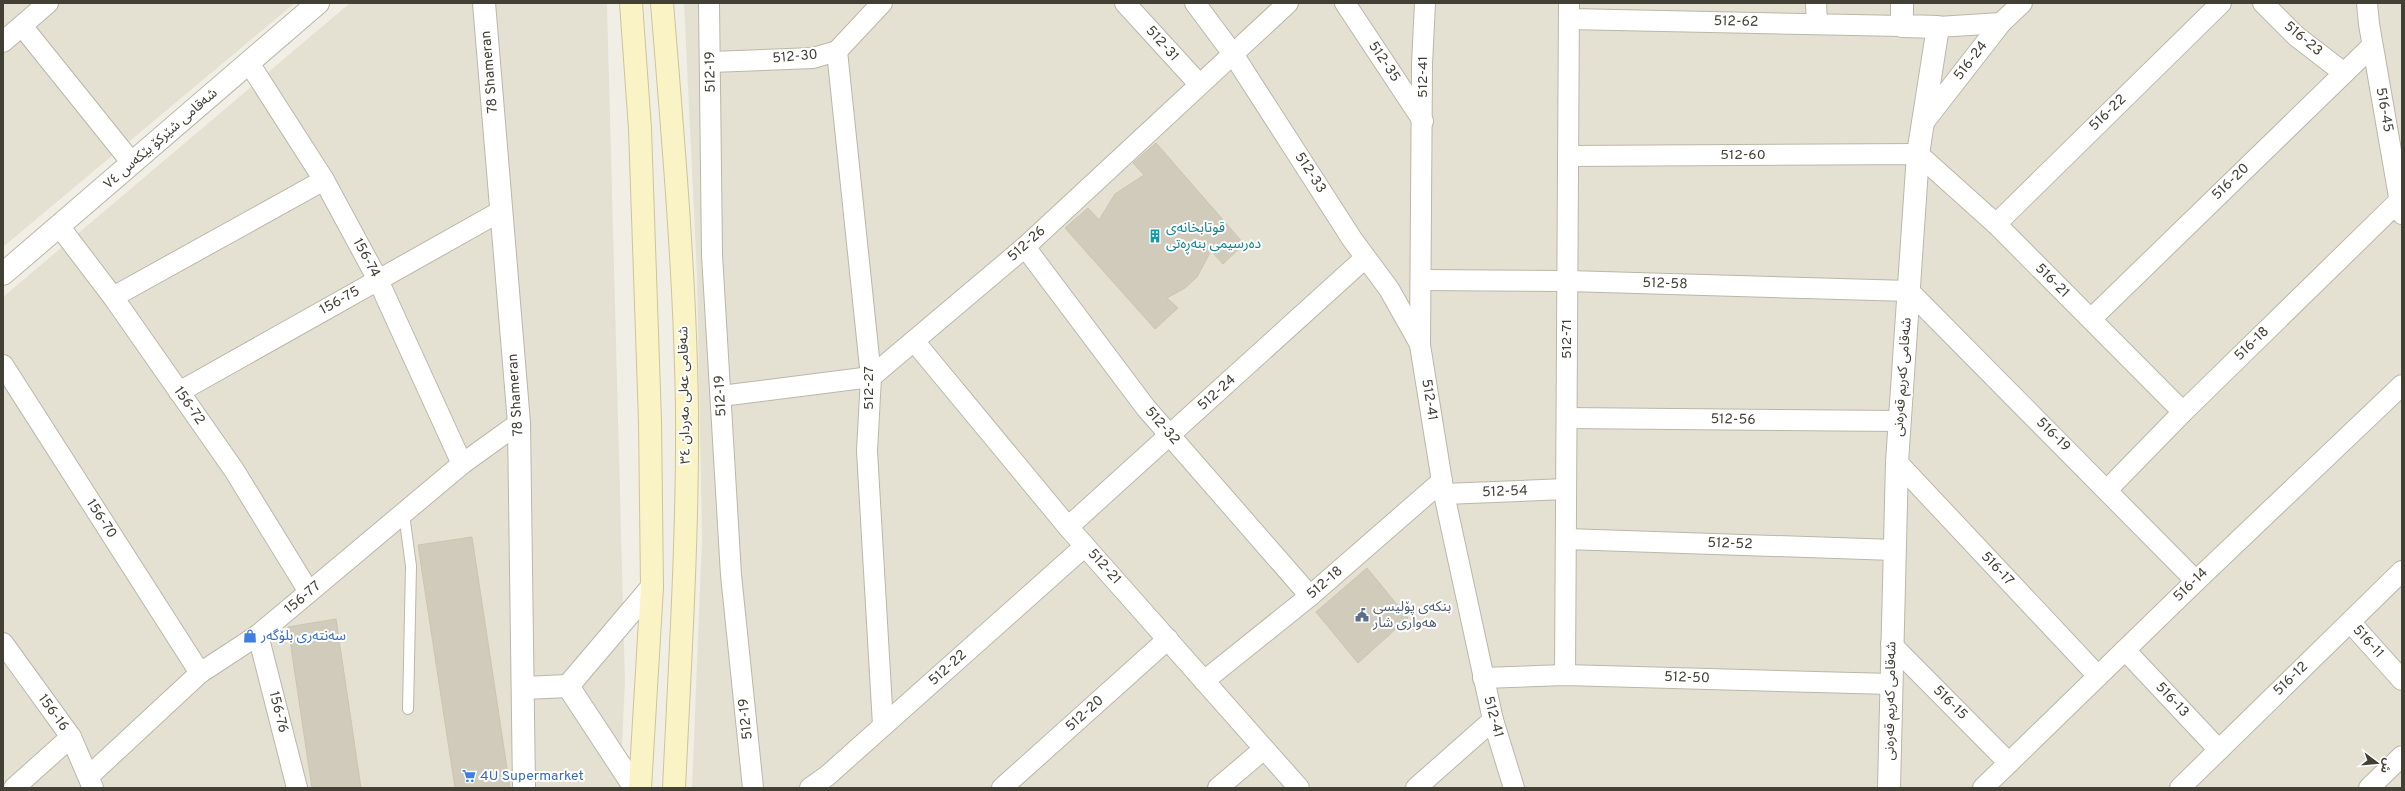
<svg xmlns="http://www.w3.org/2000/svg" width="2405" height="791" font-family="Overpass,'Noto Sans Arabic',sans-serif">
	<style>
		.residential { fill: #e4e1d3 }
		.building { fill: #d1cbbb; stroke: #ccc4af }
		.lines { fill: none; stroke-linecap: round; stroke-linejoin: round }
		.service-casing { stroke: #bbb7a8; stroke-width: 12 }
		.minor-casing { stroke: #bbb7a8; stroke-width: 22 }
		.tertiary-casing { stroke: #bbb7a8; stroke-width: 24 }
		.secondary-casing { stroke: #cdc597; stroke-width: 24 }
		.service { stroke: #fff; stroke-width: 10 }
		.minor { stroke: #fff; stroke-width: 20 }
		.tertiary { stroke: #fff; stroke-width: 22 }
		.secondary { stroke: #faf3c5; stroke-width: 22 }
		.labels { text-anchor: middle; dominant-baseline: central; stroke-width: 4; stroke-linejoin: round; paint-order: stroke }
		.street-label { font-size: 14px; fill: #423f35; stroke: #fff }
		.culture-label { font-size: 14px; fill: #0d838f; stroke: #fff; text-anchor: start }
		.service-label { font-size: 14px; fill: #4e5e75; stroke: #fff; text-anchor: start }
		.shop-label { font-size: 14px; fill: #366cbe; stroke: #fff; text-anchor: start }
	</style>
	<rect width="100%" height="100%" fill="#f1efe5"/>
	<!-- residential -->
	<g class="residential">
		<path d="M 3,3 L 295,3 L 3,247 Z"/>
		<path d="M 350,3 L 607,3 L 625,682 L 620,788 L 3,788 L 3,297 Z"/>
		<path d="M 684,3 L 2402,3 L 2402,788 L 692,788 L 702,537 L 697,275 Z"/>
	</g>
	<!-- building -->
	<g class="building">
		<path d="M 1156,143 L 1244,244 L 1223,264 L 1211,251 L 1197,277 L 1185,288 L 1167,298 L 1178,308 L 1155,329 L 1065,228 L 1088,208 L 1099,220 L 1115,194 L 1144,175 L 1133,163 Z"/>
		<path d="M 472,537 L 510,788 L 455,788 L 418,545 Z"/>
		<path d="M 1367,568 L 1408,618 L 1358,663 L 1316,612 Z"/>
		<path d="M 336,619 L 361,788 L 312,788 L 288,627 Z"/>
	</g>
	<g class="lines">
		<!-- service casing -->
		<g class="service-casing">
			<path id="service" d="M 404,514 L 411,566 L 408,709"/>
		</g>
		<!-- minor casing -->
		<g class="minor-casing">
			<g id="minor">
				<path d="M 709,3 L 712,255 L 731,575 L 753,788"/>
				<path d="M 1125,3 L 1199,84"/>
				<path d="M 1195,3 L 1233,54 L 1352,239 L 1389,289 L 1420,344"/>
				<path d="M 1345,3 L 1423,121"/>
				<path d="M 1425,3 L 1422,64 L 1420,345 L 1444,494 L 1493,720 L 1514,788"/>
				<path d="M 1816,3 L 1817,24"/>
				<path d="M 2263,3 L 2296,36 L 2344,73"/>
				<path d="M 2367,3 L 2369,24 L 2402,214"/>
				<path d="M 1569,19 L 1902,26"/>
				<path d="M 22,26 L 132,163"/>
				<path d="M 1938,27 L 2001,23"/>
				<path d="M 3,42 L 48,3"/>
				<path d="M 837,51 L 871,377 L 867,451 L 883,725"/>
				<path d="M 711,62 L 813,58 L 837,51 L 882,3"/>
				<path d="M 249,63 L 324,180 L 378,280 L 462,464"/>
				<path d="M 1924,122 L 2001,23 L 2022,3"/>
				<path d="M 1568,156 L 1918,154 L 1996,224 L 2183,412"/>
				<path d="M 1996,224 L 2221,3"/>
				<path d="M 59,226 L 113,297 L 234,470 L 309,592"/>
				<path d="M 1025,247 L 1146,408 L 1310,596"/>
				<path d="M 1421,280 L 1568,281 L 1909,291 L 2196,581"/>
				<path d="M 113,297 L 324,180"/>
				<path d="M 2091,319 L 2372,46"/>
				<path d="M 914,341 L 1068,527 L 1299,788"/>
				<path d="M 3,365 L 200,673"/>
				<path d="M 179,392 L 501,211"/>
				<path d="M 721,396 L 871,377 L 1025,247 L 1288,3"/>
				<path d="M 1567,418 L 1900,421"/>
				<path d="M 1897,462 L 2098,676"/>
				<path d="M 2107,490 L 2183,412 L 2399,201"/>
				<path d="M 1444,494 L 1566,489"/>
				<path d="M 1068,527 L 1365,258"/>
				<path d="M 1566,539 L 1894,550"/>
				<path d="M 2350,622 L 2402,680"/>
				<path d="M 258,635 L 297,788"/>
				<path d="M 3,643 L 71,737 L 93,788"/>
				<path d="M 1891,644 L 2009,763"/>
				<path d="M 2125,650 L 2219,750"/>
				<path d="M 1565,675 L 1569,3"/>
				<path d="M 1483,678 L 1565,675 L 1891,684"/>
				<path d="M 1204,681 L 1310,596 L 1442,481"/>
				<path d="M 89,776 L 200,673 L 258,635 L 462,464 L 519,423"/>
				<path d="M 14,788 L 71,737"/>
				<path d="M 810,788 L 827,776 L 1085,546"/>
				<path d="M 1002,788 L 1168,639"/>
				<path d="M 1218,788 L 1264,749"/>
				<path d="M 1416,788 L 1493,720"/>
				<path d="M 1983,788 L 2196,581 L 2402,385"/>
				<path d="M 2180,788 L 2402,571"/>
				<path d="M 2369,788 L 2402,756"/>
			</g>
		</g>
		<!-- tertiary casing -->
		<g class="tertiary-casing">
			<g id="tertiary">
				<path d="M 484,3 L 519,423 L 524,788"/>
				<path d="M 3,274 L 318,3"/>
				<path d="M 568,686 L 635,788"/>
				<path d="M 524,688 L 568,686 L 652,587"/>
				<path d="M 1889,788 L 1897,462 L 1918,154 L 1938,27 L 1902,26 L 1902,3"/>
			</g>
		</g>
		<!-- secondary casing -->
		<g class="secondary-casing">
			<g id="secondary">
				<path d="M 631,3 L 640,129 L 650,421 L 652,587 L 640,788"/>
				<path d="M 662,3 C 673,138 685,274 687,409 C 688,535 680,662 674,788"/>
			</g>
		</g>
		<!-- service -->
		<use href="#service" class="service"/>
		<!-- minor -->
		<use href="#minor" class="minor"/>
		<!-- tertiary -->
		<use href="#tertiary" class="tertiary"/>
		<!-- secondary -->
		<use href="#secondary" class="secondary"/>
	</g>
	<!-- icons -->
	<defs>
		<g id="building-bare" transform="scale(1.08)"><path d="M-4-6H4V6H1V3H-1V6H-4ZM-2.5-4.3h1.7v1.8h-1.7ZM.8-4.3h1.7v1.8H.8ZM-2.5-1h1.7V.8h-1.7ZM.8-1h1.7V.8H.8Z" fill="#0f9aa8" stroke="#fff" stroke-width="2.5" paint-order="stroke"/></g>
		<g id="civic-bare" transform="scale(1.08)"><path d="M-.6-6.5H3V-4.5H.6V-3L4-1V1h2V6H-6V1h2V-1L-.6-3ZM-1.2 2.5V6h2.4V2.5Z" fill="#5c6f8a" stroke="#fff" stroke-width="2.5" paint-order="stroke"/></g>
		<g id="shop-bare" transform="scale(1.08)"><path d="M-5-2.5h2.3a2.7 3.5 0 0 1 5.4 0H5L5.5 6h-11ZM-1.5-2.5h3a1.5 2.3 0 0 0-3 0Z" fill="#3f7fe0" stroke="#fff" stroke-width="2.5" paint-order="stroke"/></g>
		<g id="supermarket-bare" transform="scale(1.08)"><path d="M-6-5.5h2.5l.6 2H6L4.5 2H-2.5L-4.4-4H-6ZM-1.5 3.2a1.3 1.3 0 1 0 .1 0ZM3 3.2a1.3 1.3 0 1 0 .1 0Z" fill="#3f7fe0" stroke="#fff" stroke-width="2.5" paint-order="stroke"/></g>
	</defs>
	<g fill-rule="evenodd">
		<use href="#building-bare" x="1155" y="236"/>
		<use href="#civic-bare" x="1362" y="615"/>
		<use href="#shop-bare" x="250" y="636"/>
		<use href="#supermarket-bare" x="469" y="776"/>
	</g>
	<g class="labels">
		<!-- street labels -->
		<g class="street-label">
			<text transform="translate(1736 22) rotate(1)">512-62</text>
			<text transform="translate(2303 39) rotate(40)">516-23</text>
			<text transform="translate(1162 44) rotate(48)">512-31</text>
			<text transform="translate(795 57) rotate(-5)">512-30</text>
			<text transform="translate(1971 61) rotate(-52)">516-24</text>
			<text transform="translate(1384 62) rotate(56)">512-35</text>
			<text transform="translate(490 72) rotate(-95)">78 Shameran</text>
			<text transform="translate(711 72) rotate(-91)">512-19</text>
			<text transform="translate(1423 77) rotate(-90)">512-41</text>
			<text transform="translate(2384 110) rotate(80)">516-45</text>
			<text transform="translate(2108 113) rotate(-44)">516-22</text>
			<text transform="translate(161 139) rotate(-41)">شەقامی شێرکۆ بێکەس ٧٤</text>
			<text x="1743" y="155">512-60</text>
			<text transform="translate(1310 173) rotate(57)">512-33</text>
			<text transform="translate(2231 182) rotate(-44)">516-20</text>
			<text transform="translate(1027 244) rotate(-42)">512-26</text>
			<text transform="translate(366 258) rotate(62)">156-74</text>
			<text transform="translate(2052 281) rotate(45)">516-21</text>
			<text transform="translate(1665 284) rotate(2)">512-58</text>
			<text transform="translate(340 301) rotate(-29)">156-75</text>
			<text transform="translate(1567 339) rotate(-90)">512-71</text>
			<text transform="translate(2252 344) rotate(-44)">516-18</text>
			<text transform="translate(1903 377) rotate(-86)">شەقامی کەریم قەرەنی</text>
			<text transform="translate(869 388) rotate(-90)">512-27</text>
			<text transform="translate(1217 393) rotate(-42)">512-24</text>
			<text transform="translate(516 395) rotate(-94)">78 Shameran</text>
			<text transform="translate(685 395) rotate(-91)">شەقامی عەلی مەردان ٣٤</text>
			<text transform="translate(721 396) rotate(-93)">512-19</text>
			<text transform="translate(1429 400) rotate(81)">512-41</text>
			<text transform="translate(189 406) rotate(55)">156-72</text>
			<text transform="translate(1733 420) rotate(1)">512-56</text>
			<text transform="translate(1162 426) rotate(49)">512-32</text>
			<text transform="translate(2053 435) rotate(45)">516-19</text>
			<text transform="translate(1505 492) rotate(-2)">512-54</text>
			<text transform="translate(101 519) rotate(57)">156-70</text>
			<text transform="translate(1730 544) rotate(2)">512-52</text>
			<text transform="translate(1104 567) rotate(48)">512-21</text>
			<text transform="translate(1997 569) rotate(47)">516-17</text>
			<text transform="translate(1325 583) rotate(-41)">512-18</text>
			<text transform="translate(2191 585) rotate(-44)">516-14</text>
			<text transform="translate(303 598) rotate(-40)">156-77</text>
			<text transform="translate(2368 642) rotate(48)">516-11</text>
			<text transform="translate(948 668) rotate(-42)">512-22</text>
			<text transform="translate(1687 678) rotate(2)">512-50</text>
			<text transform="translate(2291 679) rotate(-44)">516-12</text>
			<text transform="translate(2172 700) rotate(47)">516-13</text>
			<text transform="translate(1891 701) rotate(-89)">شەقامی کەریم قەرەنی</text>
			<text transform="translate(1950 703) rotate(45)">516-15</text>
			<text transform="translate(278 712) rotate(76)">156-76</text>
			<text transform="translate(53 713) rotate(54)">156-16</text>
			<text transform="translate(1085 714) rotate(-42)">512-20</text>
			<text transform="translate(1493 717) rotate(75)">512-41</text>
			<text transform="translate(746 719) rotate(-96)">512-19</text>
		</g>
		<!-- culture labels -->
		<g class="culture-label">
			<text x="1166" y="228">قوتابخانەی<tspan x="1166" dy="16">دەرسیمی بنەڕەتی</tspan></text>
		</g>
		<!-- service labels -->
		<g class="service-label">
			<text x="1373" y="607">بنکەی پۆلیسی<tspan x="1373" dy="16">هەواری شار</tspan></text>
		</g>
		<!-- shop labels -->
		<g class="shop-label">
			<text x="261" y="636">سەنتەری بلۆگەر</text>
			<text x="480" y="776">4U Supermarket</text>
		</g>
	</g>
	<!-- border -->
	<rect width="2405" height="791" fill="none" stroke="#423f35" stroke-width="8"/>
	<!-- north arrow -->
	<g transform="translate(2377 763) rotate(106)" stroke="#ffffff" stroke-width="3" paint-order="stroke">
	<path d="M0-3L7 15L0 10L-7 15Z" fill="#423f35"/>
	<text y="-6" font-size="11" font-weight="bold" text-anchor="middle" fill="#423f35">ش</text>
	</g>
</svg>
